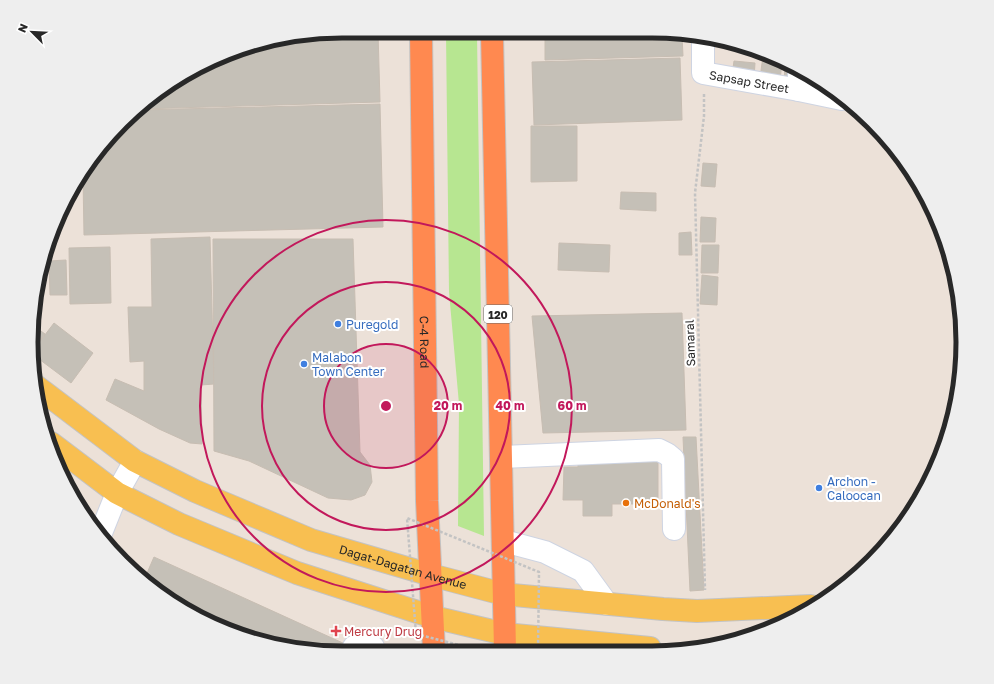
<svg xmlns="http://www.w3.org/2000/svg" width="994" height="684" font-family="'Golos Text',sans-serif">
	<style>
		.green { fill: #b7e691 }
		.building { fill: #c5c0b7; stroke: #c7bdb2 }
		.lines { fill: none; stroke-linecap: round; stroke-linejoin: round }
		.minor-casing { stroke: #ced4e2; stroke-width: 24 }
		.major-casing { stroke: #c3c3c3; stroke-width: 24 }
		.highway-casing { stroke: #c3c3c3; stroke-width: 24 }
		.path { stroke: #c3c3c3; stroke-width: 2.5; stroke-dasharray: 3 2; stroke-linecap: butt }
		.minor { stroke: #fff; stroke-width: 22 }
		.major { stroke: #f8bf51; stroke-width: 22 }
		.highway { stroke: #ff8950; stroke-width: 22 }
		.path-bridge { stroke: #c3c3c3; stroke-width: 2.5; stroke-dasharray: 3 2; stroke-linecap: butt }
		.ring { fill: none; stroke: #c2185b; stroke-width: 2 }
		.shop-dot { fill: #3f7fe0; stroke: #fff; stroke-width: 1.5 }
		.food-dot { fill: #e8710a; stroke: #fff; stroke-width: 1.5 }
		.health-dot { fill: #e0444e; stroke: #fff; stroke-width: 1.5 }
		.labels { text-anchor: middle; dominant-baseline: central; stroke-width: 4; stroke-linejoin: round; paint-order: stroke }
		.shield { fill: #fff; stroke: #686868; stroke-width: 1 }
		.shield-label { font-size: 11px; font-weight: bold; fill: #282828 }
		.street-label { font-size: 12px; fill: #282828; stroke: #fff }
		.shop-label { font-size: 12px; fill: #366cbe; stroke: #fff; text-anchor: start }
		.food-label { font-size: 12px; fill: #c56008; stroke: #fff; text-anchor: start }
		.health-label { font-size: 12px; fill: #be3a42; stroke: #fff; text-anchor: start }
		.rim { fill: none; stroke: #282828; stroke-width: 5 }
		.centre { fill: #c2185b; stroke: #fff; stroke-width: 2 }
		.ring-label { font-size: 12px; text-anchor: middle; font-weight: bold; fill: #c2185b; stroke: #fff; stroke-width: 4; stroke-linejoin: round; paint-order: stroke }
	</style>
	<rect width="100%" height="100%" fill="#ece1d8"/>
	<!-- green -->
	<path class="green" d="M 446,33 L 477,33 L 484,536 L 458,526 L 459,404 L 449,292 Z"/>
	<!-- building -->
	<g class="building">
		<path d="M 342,31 L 378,32 L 380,102 L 140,109 L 169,83 L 261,42 Z"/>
		<path d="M 545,34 L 682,36 L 683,56 L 545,60 Z"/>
		<path d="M 763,56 L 782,63 L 780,80 L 760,78 Z"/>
		<path d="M 680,58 L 682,120 L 534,125 L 532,62 Z"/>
		<path d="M 734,61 L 755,63 L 754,78 L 732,75 Z"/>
		<path d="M 785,64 L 796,68 L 784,83 Z"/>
		<path d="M 380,104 L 383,227 L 84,235 L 83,177 L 108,137 L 139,110 Z"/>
		<path d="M 531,126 L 577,126 L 577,181 L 531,182 Z"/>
		<path d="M 703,163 L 717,164 L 715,187 L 701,186 Z"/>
		<path d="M 621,192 L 656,193 L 656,211 L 620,209 Z"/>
		<path d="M 701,217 L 716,218 L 715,242 L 700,242 Z"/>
		<path d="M 691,232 L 692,255 L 679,255 L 679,233 Z"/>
		<path d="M 210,237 L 214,384 L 201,385 L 202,444 L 190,443 L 159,429 L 106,400 L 115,379 L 144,391 L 144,361 L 130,362 L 128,307 L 152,307 L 151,239 Z"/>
		<path d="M 213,239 L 353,239 L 360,452 L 370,465 L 372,482 L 365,495 L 351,500 L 328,498 L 249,461 L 214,451 Z"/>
		<path d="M 559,243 L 610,245 L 609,272 L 558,270 Z"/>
		<path d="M 702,245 L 719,245 L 718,273 L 701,273 Z"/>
		<path d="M 110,247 L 111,303 L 70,304 L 69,248 Z"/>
		<path d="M 66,260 L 67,295 L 50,295 L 49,261 Z"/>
		<path d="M 702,275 L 718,277 L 717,305 L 700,304 Z"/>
		<path d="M 682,313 L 686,430 L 543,433 L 532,316 Z"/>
		<path d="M 54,323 L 93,353 L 71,383 L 35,356 L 35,348 Z"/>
		<path d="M 34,326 L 45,334 L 35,347 Z"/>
		<path d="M 683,437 L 696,437 L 704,590 L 690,591 Z"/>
		<path d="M 578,455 L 658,455 L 658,504 L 612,504 L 612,516 L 583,516 L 583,500 L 563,500 L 564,467 L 578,467 Z"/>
		<path d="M 154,557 L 345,644 L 345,653 L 281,647 L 223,629 L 169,600 L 144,580 Z"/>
	</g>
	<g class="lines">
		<!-- minor casing -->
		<g class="minor-casing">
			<g id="minor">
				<path id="s1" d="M 703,37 L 703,73 L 799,90 L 842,99"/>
				<path d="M 799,70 L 799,90"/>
				<path d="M 502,457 L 659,450 L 667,454 L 673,459 L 674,529"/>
				<path d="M 101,533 L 117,493 L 135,461"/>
				<path d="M 504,541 L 545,552 L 583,571 L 607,604"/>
				<path d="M 354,647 L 373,647"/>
			</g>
		</g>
		<!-- major casing -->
		<g class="major-casing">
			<g id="major">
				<path id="s2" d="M 36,386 L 135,461 L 195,491 L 311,540 L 431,575 L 503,594 L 663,609 L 697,611 L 811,606"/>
				<path d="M 51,443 L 117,493 L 179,524 L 297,573 L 433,617 L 505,634 L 650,648"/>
			</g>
		</g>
		<!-- highway casing -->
		<g class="highway-casing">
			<g id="highway">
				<path id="s3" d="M 421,32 L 427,501 L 434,652"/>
				<path d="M 492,33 C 496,239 501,445 505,650"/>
			</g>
		</g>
		<!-- path -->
		<path class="path" d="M 704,94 L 704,116 L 695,193 L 705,590"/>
		<!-- minor -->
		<use href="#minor" class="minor"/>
		<!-- major -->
		<use href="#major" class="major"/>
		<!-- highway -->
		<use href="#highway" class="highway"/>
		<!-- path-bridge -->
		<path class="path-bridge" d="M 482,651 L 416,634 L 407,518 L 539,572 L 538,650"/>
	</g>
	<!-- distance rings -->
	<circle cx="386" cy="406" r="62" fill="#c2185b" fill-opacity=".12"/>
	<g class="ring">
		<circle cx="386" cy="406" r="62"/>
		<circle cx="386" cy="406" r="124"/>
		<circle cx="386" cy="406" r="186"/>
	</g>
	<!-- markers -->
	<g class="shop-dot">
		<circle cx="338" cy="324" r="4"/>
		<circle cx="304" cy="364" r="4"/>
		<circle cx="819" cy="488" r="4"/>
	</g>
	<circle class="food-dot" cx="626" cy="503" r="4"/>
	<path class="health-dot" d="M334 625h4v4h4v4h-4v4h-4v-4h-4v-4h4z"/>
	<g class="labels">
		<!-- shield labels -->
		<rect class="shield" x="484" y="305" width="28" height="18" rx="3"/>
		<g class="shield-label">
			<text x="498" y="314">120</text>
		</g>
		<!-- street labels -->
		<g class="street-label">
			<text stroke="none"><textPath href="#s1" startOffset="83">Sapsap Street</textPath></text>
			<text stroke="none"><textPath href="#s3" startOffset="310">C-4 Road</textPath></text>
			<text transform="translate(690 343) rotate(-92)">Samaral</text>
			<text stroke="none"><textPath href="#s2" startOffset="413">Dagat-Dagatan Avenue</textPath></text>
		</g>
		<!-- shop labels -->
		<g class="shop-label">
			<text x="346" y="324">Puregold</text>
			<text x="312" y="357">Malabon<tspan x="312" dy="14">Town Center</tspan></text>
			<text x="827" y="481">Archon -<tspan x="827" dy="14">Caloocan</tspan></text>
		</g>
		<!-- food labels -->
		<g class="food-label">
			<text x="634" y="503">McDonald's</text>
		</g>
		<!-- health labels -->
		<g class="health-label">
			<text x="344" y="631">Mercury Drug</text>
		</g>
	</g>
	<!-- crop -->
	<path d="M0 0H994V684H0ZM342 38H652A304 304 0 0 1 956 342V342A304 304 0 0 1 652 646H342A304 304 0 0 1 38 342V342A304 304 0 0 1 342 38Z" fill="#eee" fill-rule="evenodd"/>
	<path class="rim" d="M342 38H652A304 304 0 0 1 956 342V342A304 304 0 0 1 652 646H342A304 304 0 0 1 38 342V342A304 304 0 0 1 342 38Z"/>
	<circle cx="386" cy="406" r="6" class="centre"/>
	<g class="ring-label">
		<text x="448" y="410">20 m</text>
		<text x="510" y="410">40 m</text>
		<text x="572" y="410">60 m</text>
	</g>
	<!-- north arrow -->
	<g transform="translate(32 32) rotate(294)" stroke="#ffffff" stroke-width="3" paint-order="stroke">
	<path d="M0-3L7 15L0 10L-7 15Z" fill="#282828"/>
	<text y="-6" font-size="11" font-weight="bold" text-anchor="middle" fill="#282828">N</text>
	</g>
</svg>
